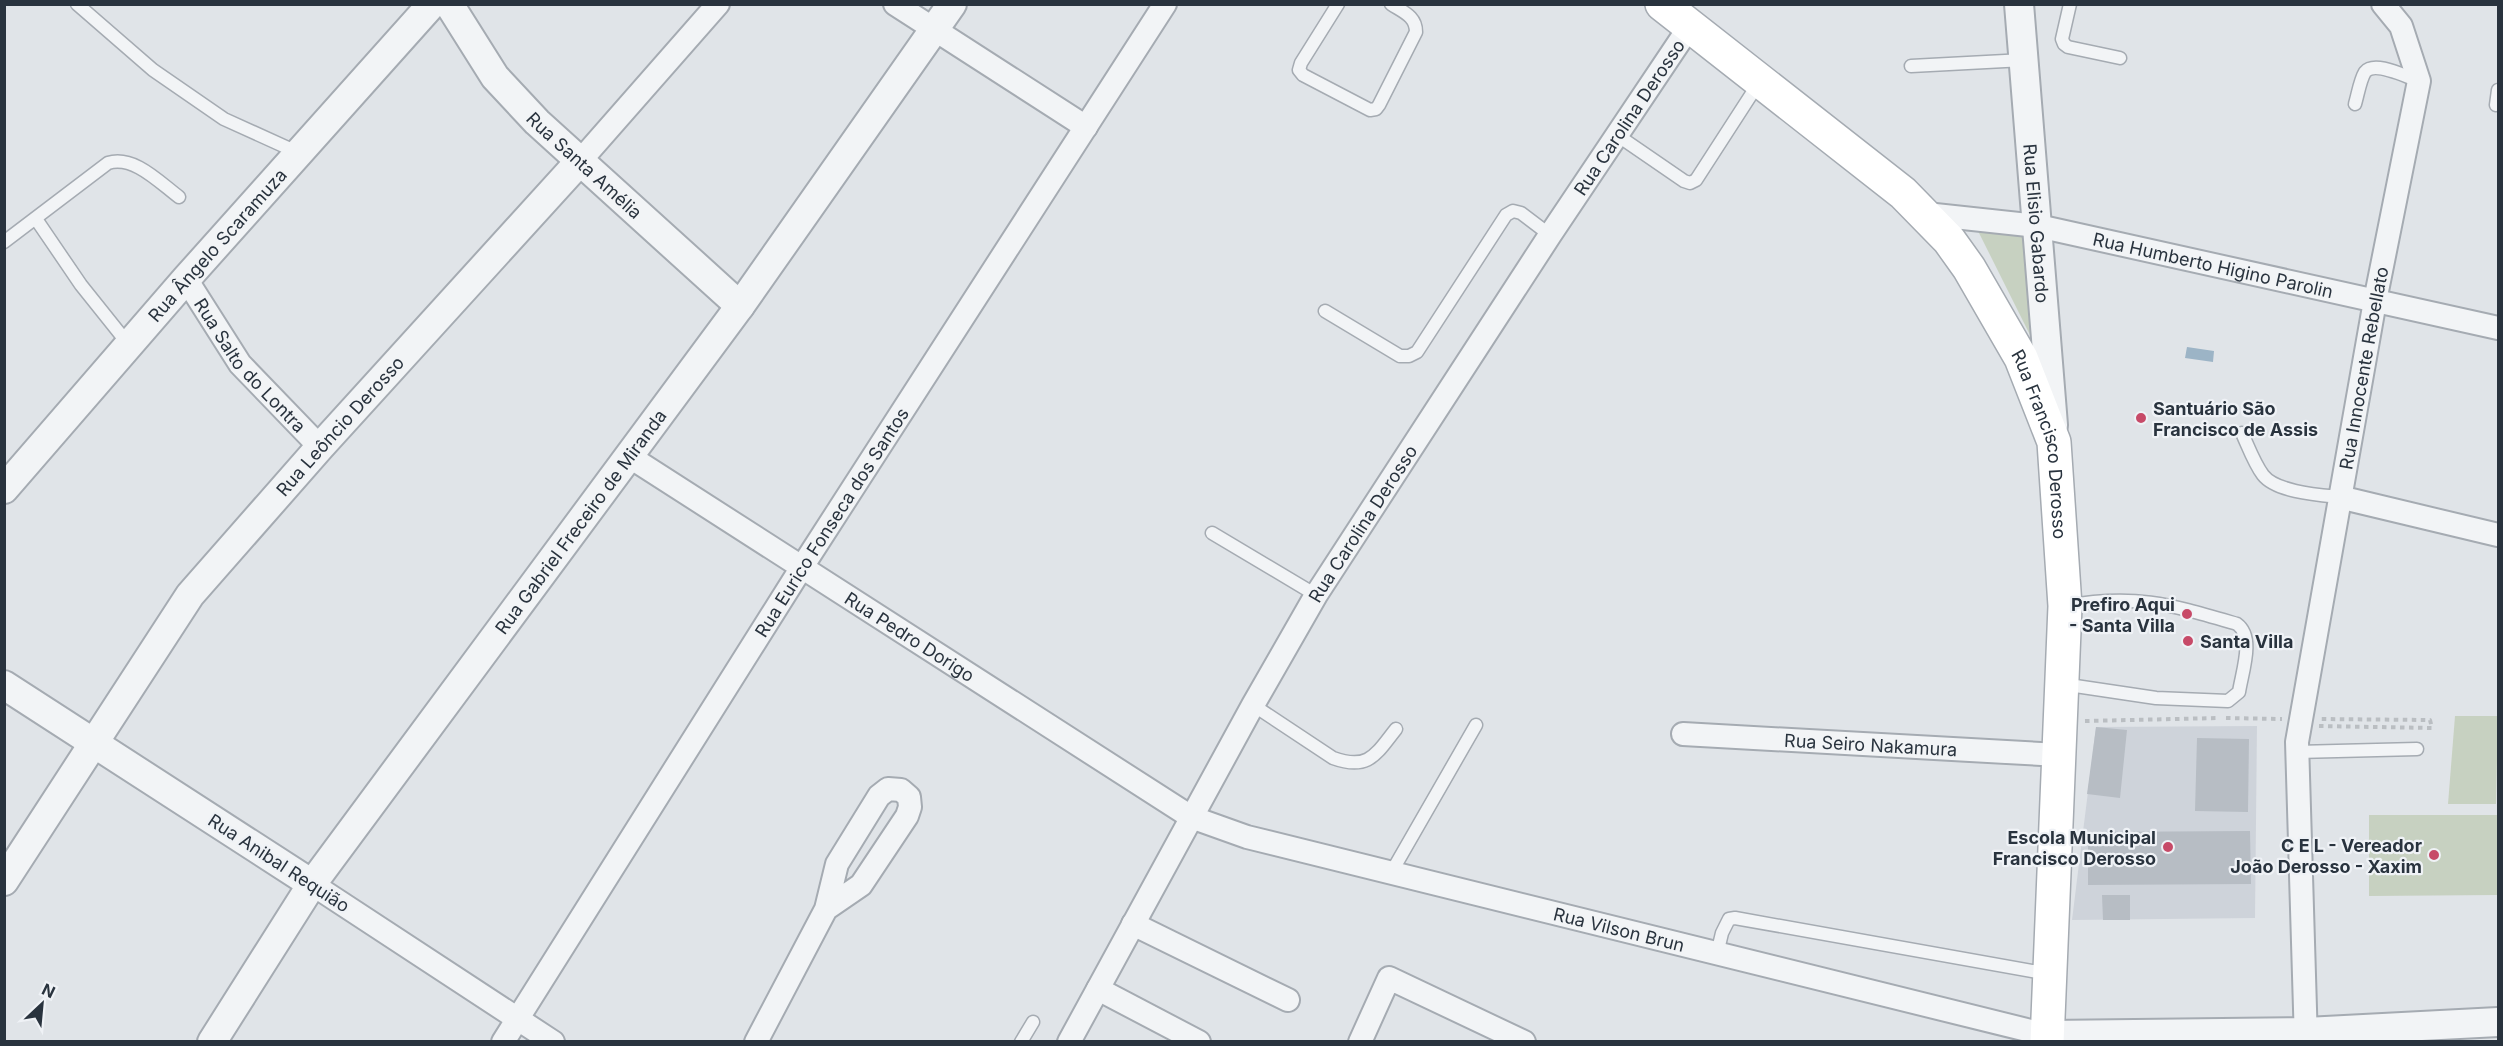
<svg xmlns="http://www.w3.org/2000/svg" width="2503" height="1046" font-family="Inter,sans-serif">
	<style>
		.built { fill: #ced3da }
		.green { fill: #c7d1c1 }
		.water { fill: #9cb4c6 }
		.building { fill: #b7bdc4 }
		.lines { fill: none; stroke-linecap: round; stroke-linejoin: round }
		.service-casing { stroke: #a5abb2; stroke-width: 15 }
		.minor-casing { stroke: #a5abb2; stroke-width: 26 }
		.tertiary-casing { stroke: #a5abb2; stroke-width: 32 }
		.secondary-casing { stroke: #a5abb2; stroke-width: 36 }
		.path { stroke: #babec2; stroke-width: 4; stroke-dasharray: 4.5 4.5; stroke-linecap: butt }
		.service { stroke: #f2f4f6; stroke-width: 12 }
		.minor { stroke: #f2f4f6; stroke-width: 22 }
		.tertiary { stroke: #f2f4f6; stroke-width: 28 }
		.secondary { stroke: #fff; stroke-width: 33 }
		.poi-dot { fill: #c74a68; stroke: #eff2f6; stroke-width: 2 }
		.labels { text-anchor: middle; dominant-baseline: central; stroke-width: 4.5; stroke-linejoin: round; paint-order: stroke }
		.street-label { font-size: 18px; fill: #29333e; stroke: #eff2f6 }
		.poi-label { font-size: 18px; font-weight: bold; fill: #29333e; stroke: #eff2f6; text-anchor: end }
	</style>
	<rect width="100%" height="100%" fill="#e0e4e8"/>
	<!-- built -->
	<path class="built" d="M 2257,726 L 2255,918 L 2072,920 L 2096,727 Z"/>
	<!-- green -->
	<g class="green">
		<path d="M 1974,223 L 2026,231 L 2030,335 Z"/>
		<path d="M 2455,716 L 2498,716 L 2496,804 L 2448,804 Z"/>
		<path d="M 2369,815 L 2498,815 L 2498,895 L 2369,896 Z"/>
	</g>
	<!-- water -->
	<path class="water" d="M 2187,347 L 2214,351 L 2213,362 L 2185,358 Z"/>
	<!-- building -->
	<g class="building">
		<path d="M 2096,727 L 2127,730 L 2120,798 L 2087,794 Z"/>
		<path d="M 2197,738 L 2249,739 L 2248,812 L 2195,811 Z"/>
		<path d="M 2250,831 L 2251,884 L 2088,885 L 2088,832 Z"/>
		<path d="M 2102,895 L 2130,895 L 2130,920 L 2103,920 Z"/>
	</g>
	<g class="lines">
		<!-- service casing -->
		<g class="service-casing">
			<g id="service">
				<path d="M 77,4 L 153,70 L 224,119 L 299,153"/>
				<path d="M 1338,4 L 1301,63 L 1299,70 L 1303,75 L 1370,110 L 1376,109 L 1379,105 L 1416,32 C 1416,16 1403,12 1391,4"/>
				<path d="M 2070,4 L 2062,39 L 2064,44 L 2068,47 L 2120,58"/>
				<path d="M 1911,66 L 2024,60"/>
				<path d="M 2355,104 C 2358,94 2360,80 2365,72 C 2375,60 2406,77 2419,81"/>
				<path d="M 2496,105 L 2498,90"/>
				<path d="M 1617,135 L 1684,181 L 1690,183 L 1696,180 L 1760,81"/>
				<path d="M 36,219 L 81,285 L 129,345"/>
				<path d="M 4,242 L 108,163 C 134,155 159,182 179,197"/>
				<path d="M 1325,311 L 1400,356 L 1409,356 L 1417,352 L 1506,215 L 1513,211 L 1521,213 L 1550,235"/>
				<path d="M 2242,433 C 2248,446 2254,463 2263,475 C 2276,492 2319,495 2339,497"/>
				<path d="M 1212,533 L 1316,595"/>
				<path d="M 2062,684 L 2156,698 L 2228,701 L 2239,692 C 2242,672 2255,637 2237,624 C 2172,605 2135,593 2066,606"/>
				<path d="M 1253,705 L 1333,758 C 1369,771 1376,754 1396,729"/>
				<path d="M 2297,752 L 2417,749"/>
				<path d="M 1391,873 L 1476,725"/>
				<path d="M 1717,954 L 1722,933 L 1729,919 L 1735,918 L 2049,974"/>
				<path d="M 1021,1042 L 1033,1022"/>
			</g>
		</g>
		<!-- minor casing -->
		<g class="minor-casing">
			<g id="minor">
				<path d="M 895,4 L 1086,127"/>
				<path d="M 581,160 L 718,4"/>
				<path id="s1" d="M 1926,214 L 2038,226 L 2498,328"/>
				<path id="s2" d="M 186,279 L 240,364 L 320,447"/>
				<path id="s3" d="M 627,455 L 1191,817 L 1247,837 L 2047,1035"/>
				<path d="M 2339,497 L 2498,535"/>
				<path id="s4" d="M 1683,734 L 2059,755"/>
				<path d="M 312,884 L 553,1042"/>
				<path d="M 1133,924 L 1288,1000"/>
				<path d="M 1098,989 L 1199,1042"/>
				<path id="s5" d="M 503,1042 L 802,567 L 1165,4"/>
				<path d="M 756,1042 L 826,909 L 837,864 L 879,796 L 888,789 L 901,790 L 909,797 L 910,807 L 907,816 L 861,885 L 826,909"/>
				<path id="s6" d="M 1069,1042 L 1253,705 L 1316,595 L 1550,235 L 1690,26"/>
				<path d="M 1360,1042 L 1389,978 L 1524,1042"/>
				<path id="s7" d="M 2306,1042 L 2297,742 L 2375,301 L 2419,81 L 2401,26 L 2383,4"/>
			</g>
		</g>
		<!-- tertiary casing -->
		<g class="tertiary-casing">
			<g id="tertiary">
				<path id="s8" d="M 449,4 L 495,77 L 537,122 L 740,306"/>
				<path id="s9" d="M 2019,4 L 2053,425"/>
				<path id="s10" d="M 4,489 L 186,279 L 432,4"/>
				<path d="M 4,685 L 312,884"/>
				<path id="s11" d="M 4,881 L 190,595 L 320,447 L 581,160"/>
				<path d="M 2047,1035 L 2306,1032 L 2498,1022"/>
				<path id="s12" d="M 212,1042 L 312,884 L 740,306 L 952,4"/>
			</g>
		</g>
		<!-- secondary casing -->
		<g class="secondary-casing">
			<g id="secondary">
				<path id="s13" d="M 1662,4 L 1903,193 L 1949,240 L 1969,268 L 2021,358 L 2054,442 L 2065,606 L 2047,1042"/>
			</g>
		</g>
		<!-- path -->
		<g class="path">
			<path d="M 2226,718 L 2282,719"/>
			<path d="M 2085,721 L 2219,718"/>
			<path d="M 2319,726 L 2432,728 L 2430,720 L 2319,719"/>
		</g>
		<!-- service -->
		<use href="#service" class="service"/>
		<!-- minor -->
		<use href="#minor" class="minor"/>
		<!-- tertiary -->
		<use href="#tertiary" class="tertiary"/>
		<!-- secondary -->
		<use href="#secondary" class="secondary"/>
	</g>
	<!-- markers -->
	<g class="poi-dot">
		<circle cx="2141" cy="418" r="6"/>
		<circle cx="2187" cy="614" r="6"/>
		<circle cx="2188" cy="641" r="6"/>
		<circle cx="2168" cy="847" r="6"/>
		<circle cx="2434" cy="855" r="6"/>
	</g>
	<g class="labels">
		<!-- street labels -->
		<g class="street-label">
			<text stroke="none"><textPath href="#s6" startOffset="1082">Rua Carolina Derosso</textPath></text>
			<text stroke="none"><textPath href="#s8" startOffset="212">Rua Santa Amélia</textPath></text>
			<text stroke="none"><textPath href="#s9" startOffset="220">Rua Elisio Gabardo</textPath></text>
			<text stroke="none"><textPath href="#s10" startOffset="324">Rua Ângelo Scaramuza</textPath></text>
			<text stroke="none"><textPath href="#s1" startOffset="292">Rua Humberto Higino Parolin</textPath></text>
			<text stroke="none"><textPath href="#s2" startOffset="108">Rua Salto do Lontra</textPath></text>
			<text stroke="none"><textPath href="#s7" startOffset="680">Rua Innocente Rebellato</textPath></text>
			<text stroke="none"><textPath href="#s11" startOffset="567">Rua Leôncio Derosso</textPath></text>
			<text stroke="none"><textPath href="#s13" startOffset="600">Rua Francisco Derosso</textPath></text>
			<text stroke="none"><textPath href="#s12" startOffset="638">Rua Gabriel Freceiro de Miranda</textPath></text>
			<text stroke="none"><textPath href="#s5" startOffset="615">Rua Eurico Fonseca dos Santos</textPath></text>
			<text stroke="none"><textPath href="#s6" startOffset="596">Rua Carolina Derosso</textPath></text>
			<text stroke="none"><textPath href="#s3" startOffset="336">Rua Pedro Dorigo</textPath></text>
			<text stroke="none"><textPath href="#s4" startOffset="188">Rua Seiro Nakamura</textPath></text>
			<text transform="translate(279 863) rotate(33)">Rua Anibal Requião</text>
			<text stroke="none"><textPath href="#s3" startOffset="1113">Rua Vilson Brun</textPath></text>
		</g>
		<!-- poi labels -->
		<g class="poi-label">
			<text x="2153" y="408" text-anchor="start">Santuário São<tspan x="2153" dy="21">Francisco de Assis</tspan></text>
			<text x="2175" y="604">Prefiro Aqui<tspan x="2175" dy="21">- Santa Villa</tspan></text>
			<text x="2200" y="641" text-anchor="start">Santa Villa</text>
			<text x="2156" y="837">Escola Municipal<tspan x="2156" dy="21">Francisco Derosso</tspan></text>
			<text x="2422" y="845">C E L - Vereador<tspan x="2422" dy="21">João Derosso - Xaxim</tspan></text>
		</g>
	</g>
	<!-- border -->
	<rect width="2503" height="1046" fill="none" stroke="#29333e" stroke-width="12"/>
	<!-- north arrow -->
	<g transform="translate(42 1004) rotate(26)" stroke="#eff2f6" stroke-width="4.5" paint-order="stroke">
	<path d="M0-4.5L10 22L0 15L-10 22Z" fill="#29333e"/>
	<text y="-9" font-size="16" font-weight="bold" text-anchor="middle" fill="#29333e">N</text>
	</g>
</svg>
